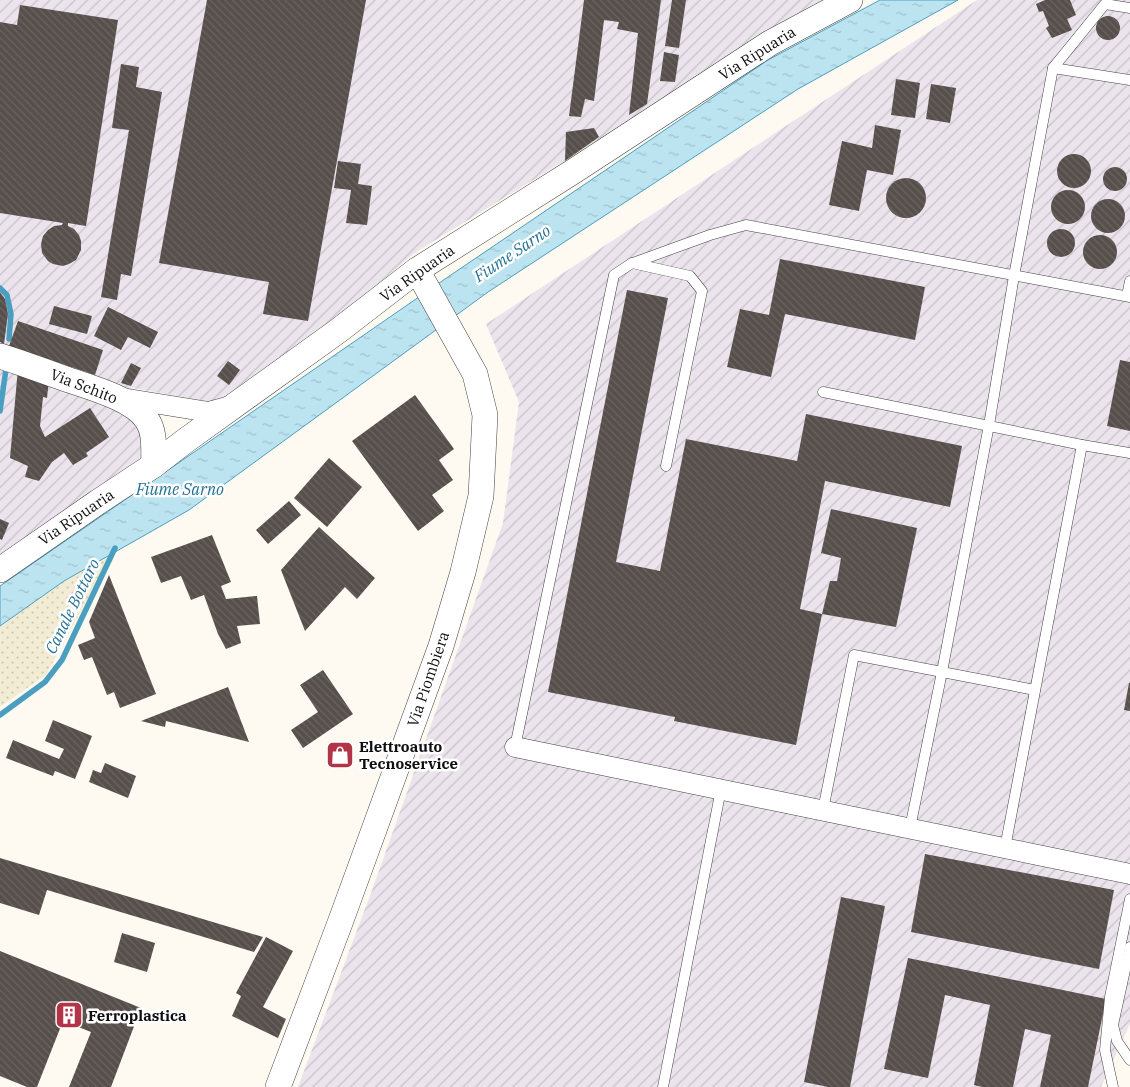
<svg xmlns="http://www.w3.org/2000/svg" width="1130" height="1087" font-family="'IBM Plex Serif',serif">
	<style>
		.industrial { fill: url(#industrial-furrows) }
		.farmland { fill: url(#farmland-dots) }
		.water { fill: url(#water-ripples); stroke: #4a9fc0 }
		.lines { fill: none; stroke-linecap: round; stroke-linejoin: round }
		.stream { stroke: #4a9fc0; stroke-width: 5.5 }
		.building { fill: url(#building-back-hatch) }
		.service-casing { stroke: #424242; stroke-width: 11 }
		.minor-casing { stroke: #424242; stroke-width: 21 }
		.tertiary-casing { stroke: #424242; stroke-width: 26 }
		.service { stroke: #fff; stroke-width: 10 }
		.minor { stroke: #fff; stroke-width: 20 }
		.tertiary { stroke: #fff; stroke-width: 25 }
		.labels { text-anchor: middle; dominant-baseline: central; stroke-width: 5; stroke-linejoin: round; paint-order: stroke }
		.street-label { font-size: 15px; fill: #0f0f0f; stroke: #fff }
		.poi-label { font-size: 15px; font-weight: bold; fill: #0f0f0f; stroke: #fff; text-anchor: start }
		.water-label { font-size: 16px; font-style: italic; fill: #247195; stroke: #fff }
	</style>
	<defs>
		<pattern id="industrial-furrows" width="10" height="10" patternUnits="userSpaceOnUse" patternTransform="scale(1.25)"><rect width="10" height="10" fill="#ebe4ec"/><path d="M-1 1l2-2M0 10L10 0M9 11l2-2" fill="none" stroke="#c8c2c9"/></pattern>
		<pattern id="farmland-dots" width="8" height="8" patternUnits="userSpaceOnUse" patternTransform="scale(1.25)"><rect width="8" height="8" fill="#f2ecd4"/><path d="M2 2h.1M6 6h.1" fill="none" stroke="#cec9b5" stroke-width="1.8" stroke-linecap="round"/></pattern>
		<pattern id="water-ripples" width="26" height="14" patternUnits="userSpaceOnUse" patternTransform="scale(1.25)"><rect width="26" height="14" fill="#bce3f0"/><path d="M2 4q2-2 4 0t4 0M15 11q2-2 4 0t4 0" fill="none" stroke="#a0c2cd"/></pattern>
		<pattern id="building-back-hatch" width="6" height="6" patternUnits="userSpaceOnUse" patternTransform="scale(1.25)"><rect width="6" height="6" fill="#574f4c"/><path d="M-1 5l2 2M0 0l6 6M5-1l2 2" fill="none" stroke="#6a6461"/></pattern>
	</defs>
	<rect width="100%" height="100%" fill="#fefaf2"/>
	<!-- industrial -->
	<g class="industrial">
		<path d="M 0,0 L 829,0 L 650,108 L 416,252 L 317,335 L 233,396 L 211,402 L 132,388 L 117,411 L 140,424 L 145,460 L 0,555 Z"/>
		<path d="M 977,0 L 1130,0 L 1130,1024 L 1101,1087 L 298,1087 L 371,893 L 503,523 L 519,402 L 486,324 Z"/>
	</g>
	<!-- farmland -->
	<path class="farmland" d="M 111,556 L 46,675 L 0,707 L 0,626 L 64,581 Z"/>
	<!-- water -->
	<path class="water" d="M 880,0 L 958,0 L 798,89 L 488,292 L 189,510 L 64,581 L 0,626 L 0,586 L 445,279 L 768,60 Z"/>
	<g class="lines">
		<!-- stream -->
		<g class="stream">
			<path d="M 0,288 L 7,295 L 11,314 L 9,339"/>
			<path d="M 0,411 L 6,369"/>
			<path d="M 0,715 L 45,682 L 62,660 L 115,548"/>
		</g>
	</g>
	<!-- building -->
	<g class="building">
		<path d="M 207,0 L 366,0 L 308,321 L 263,314 L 269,282 L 159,263 Z"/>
		<path d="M 584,0 L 661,0 L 647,104 L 629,115 L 638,33 L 617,29 L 619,22 L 604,20 L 594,101 L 585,99 L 581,117 L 569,116 Z"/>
		<path d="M 672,0 L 686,0 L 679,48 L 665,46 Z"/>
		<path d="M 1045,0 L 1070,0 L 1076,15 L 1067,19 L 1072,30 L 1052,38 L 1046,28 L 1049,26 L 1043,11 L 1039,12 L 1036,4 Z"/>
		<path d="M 20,5 L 118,20 L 86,226 L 68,223 L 68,226 L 74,229 L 79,235 L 81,241 L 81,250 L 76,260 L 69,264 L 63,266 L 53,264 L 48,261 L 42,253 L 41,244 L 43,236 L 48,230 L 54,226 L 62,225 L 63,223 L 0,213 L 0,22 L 17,25 Z"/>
		<circle cx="1108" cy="28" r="12"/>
		<path d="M 664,52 L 679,55 L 675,82 L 660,81 Z"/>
		<path d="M 121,64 L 139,67 L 136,87 L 162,92 L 131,276 L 121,274 L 117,300 L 101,297 L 129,130 L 112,128 Z"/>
		<path d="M 896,79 L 920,83 L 915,118 L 891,115 Z"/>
		<path d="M 931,84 L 956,88 L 950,123 L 926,119 Z"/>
		<path d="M 875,125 L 901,130 L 893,175 L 867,170 L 859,211 L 829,205 L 842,141 L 872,148 Z"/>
		<path d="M 594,128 L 599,137 L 565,161 L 566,132 Z"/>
		<circle cx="1074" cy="171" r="17"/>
		<path d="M 338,161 L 361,164 L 358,184 L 372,186 L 367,225 L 346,223 L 351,190 L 334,188 Z"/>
		<circle cx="1115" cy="179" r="12"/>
		<circle cx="906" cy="198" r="20"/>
		<circle cx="1068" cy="207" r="17"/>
		<circle cx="1108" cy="216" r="17"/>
		<circle cx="1061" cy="243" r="14"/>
		<circle cx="1100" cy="252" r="17"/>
		<path d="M 780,259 L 925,287 L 915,340 L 785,314 L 771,377 L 727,367 L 740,309 L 769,315 Z"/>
		<path d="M 627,290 L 668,298 L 616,562 L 660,571 L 686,439 L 797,461 L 806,414 L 962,446 L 950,507 L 825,481 L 800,609 L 822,614 L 796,745 L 674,721 L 675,717 L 548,692 Z"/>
		<path d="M 0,292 L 5,299 L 8,314 L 4,344 L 0,342 Z"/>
		<path d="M 54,306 L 92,316 L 87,334 L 49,324 Z"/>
		<path d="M 108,307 L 158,332 L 150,348 L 128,337 L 121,350 L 94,336 Z"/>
		<path d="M 18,321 L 103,350 L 95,375 L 9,346 Z"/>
		<path d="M 1120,360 L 1130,362 L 1130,431 L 1107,426 Z"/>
		<path d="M 228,361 L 240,370 L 229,385 L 217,376 Z"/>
		<path d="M 131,363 L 141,368 L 131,386 L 121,383 Z"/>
		<path d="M 18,368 L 49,379 L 47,398 L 43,397 L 40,426 L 45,437 L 90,408 L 109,437 L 86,453 L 88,456 L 73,465 L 64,453 L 52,462 L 39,481 L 25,477 L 28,466 L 10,458 Z"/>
		<path d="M 415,395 L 454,449 L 439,460 L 453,480 L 432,495 L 444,511 L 418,531 L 352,441 Z"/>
		<path d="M 329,458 L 362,487 L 327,527 L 294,498 Z"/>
		<path d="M 289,501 L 301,515 L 268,544 L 256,530 Z"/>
		<path d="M 831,509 L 917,528 L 896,627 L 822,614 L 830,581 L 837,581 L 841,558 L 821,553 Z"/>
		<path d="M 0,519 L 9,523 L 2,540 L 0,539 Z"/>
		<path d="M 319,527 L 375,578 L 357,599 L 345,587 L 305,631 L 281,570 Z"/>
		<path d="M 212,535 L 231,582 L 221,586 L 226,599 L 257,596 L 260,624 L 237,626 L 241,643 L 226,649 L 218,634 L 204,595 L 191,600 L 181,576 L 161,583 L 151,557 Z"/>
		<path d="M 109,575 L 156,694 L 120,708 L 114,692 L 107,695 L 92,657 L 84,660 L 78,645 L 95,638 L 89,622 Z"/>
		<path d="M 323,670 L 353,714 L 303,748 L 291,730 L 318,712 L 300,685 Z"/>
		<path d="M 1129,683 L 1130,683 L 1130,711 L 1124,710 Z"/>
		<path d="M 228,687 L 249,742 L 166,721 L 165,727 L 141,721 Z"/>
		<path d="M 53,720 L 92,736 L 75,779 L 55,771 L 53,776 L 6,758 L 13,740 L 59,759 L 64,749 L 45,741 Z"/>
		<path d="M 105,763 L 136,776 L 128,798 L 89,782 L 93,770 L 101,773 Z"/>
		<path d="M 925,854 L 1114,890 L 1099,969 L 911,932 Z"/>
		<path d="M 0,858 L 263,937 L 254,952 L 47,890 L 39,915 L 0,903 Z"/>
		<path d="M 841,897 L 885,906 L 850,1087 L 828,1087 L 804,1082 Z"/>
		<path d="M 122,933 L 155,943 L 147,972 L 114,962 Z"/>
		<path d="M 266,937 L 293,951 L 263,1007 L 286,1019 L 278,1038 L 232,1016 L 241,996 L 236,993 Z"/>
		<path d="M 0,951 L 141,1008 L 111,1087 L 69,1087 L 91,1032 L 63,1021 L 37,1087 L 27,1087 L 0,1076 Z"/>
		<path d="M 908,958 L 1106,999 L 1088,1087 L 1040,1087 L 1051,1035 L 1025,1029 L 1013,1087 L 982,1087 L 974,1085 L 990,1005 L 945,995 L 928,1078 L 884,1069 Z"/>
	</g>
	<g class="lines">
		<!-- service casing -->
		<g class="service-casing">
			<g id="service">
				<path d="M 1053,68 L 1130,80"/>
				<path d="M 633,263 L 710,235 L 746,225 L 1130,297"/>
				<path d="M 1127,296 L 1130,281"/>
				<path d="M 823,392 L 1082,445 L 1130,453"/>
				<path d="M 515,747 L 614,275 L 632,263 L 690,276 L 702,291 L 666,466"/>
				<path d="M 823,810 L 854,655 L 1035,690"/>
				<path d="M 910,828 L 942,672 L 989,425 L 1014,276 L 1053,68 L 1105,4 L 1130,8"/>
				<path d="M 1005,848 L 1082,445"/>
				<path d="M 1130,947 L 1113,1025 L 1117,1041 L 1130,1060"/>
				<path d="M 663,1087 L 721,789"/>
				<path d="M 1113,1087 L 1105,1050 L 1110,997 L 1130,899"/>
			</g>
		</g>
		<!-- minor casing -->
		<g class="minor-casing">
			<g id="minor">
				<path d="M 122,398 L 209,412 L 231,406"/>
				<path d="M 515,747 L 1130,874"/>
			</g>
		</g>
		<!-- tertiary casing -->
		<g class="tertiary-casing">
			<g id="tertiary">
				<path d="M 0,356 C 22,363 44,371 66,379 C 89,387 134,399 147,420 C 156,433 153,451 154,465"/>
				<path d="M 0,570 L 98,502 L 154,465 L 185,441 L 338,331 L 417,270 L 574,171 L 770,43 L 850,0"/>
				<path d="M 278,1087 L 340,923 L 441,646 L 463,572 L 481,496 L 485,415 L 475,374 L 417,270"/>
			</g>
		</g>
		<!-- service -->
		<use href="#service" class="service"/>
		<!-- minor -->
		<use href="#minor" class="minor"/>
		<!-- tertiary -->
		<use href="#tertiary" class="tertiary"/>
	</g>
	<!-- icons -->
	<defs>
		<g id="shop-square" transform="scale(1.4375)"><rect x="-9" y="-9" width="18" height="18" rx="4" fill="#b23449" stroke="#fff"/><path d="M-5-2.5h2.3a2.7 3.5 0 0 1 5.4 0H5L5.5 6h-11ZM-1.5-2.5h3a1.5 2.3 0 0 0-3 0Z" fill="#fff"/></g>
		<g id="building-square" transform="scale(1.4375)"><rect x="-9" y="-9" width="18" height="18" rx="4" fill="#b23449" stroke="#fff"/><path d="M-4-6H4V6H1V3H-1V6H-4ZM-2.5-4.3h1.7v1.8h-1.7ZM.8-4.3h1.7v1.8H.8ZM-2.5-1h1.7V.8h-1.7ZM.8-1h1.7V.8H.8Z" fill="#fff"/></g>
	</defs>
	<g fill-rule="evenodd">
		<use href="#shop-square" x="340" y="755"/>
		<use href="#building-square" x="69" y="1015"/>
	</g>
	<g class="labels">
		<!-- street labels -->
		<g class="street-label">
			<text transform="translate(757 53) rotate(-32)">Via Ripuaria</text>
			<text transform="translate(417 273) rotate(-35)">Via Ripuaria</text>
			<text transform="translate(84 386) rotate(21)">Via Schito</text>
			<text transform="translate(76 517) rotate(-34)">Via Ripuaria</text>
			<text transform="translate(428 679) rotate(-71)">Via Piombiera</text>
		</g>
		<!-- poi labels -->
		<g class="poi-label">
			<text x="359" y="746">Elettroauto<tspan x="359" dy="17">Tecnoservice</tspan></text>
			<text x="88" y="1015">Ferroplastica</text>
		</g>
		<!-- water labels -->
		<g class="water-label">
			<text transform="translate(512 253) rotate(-34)">Fiume Sarno</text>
			<text x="180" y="489">Fiume Sarno</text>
			<text transform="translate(72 606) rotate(-64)">Canale Bottaro</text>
		</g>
	</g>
</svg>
